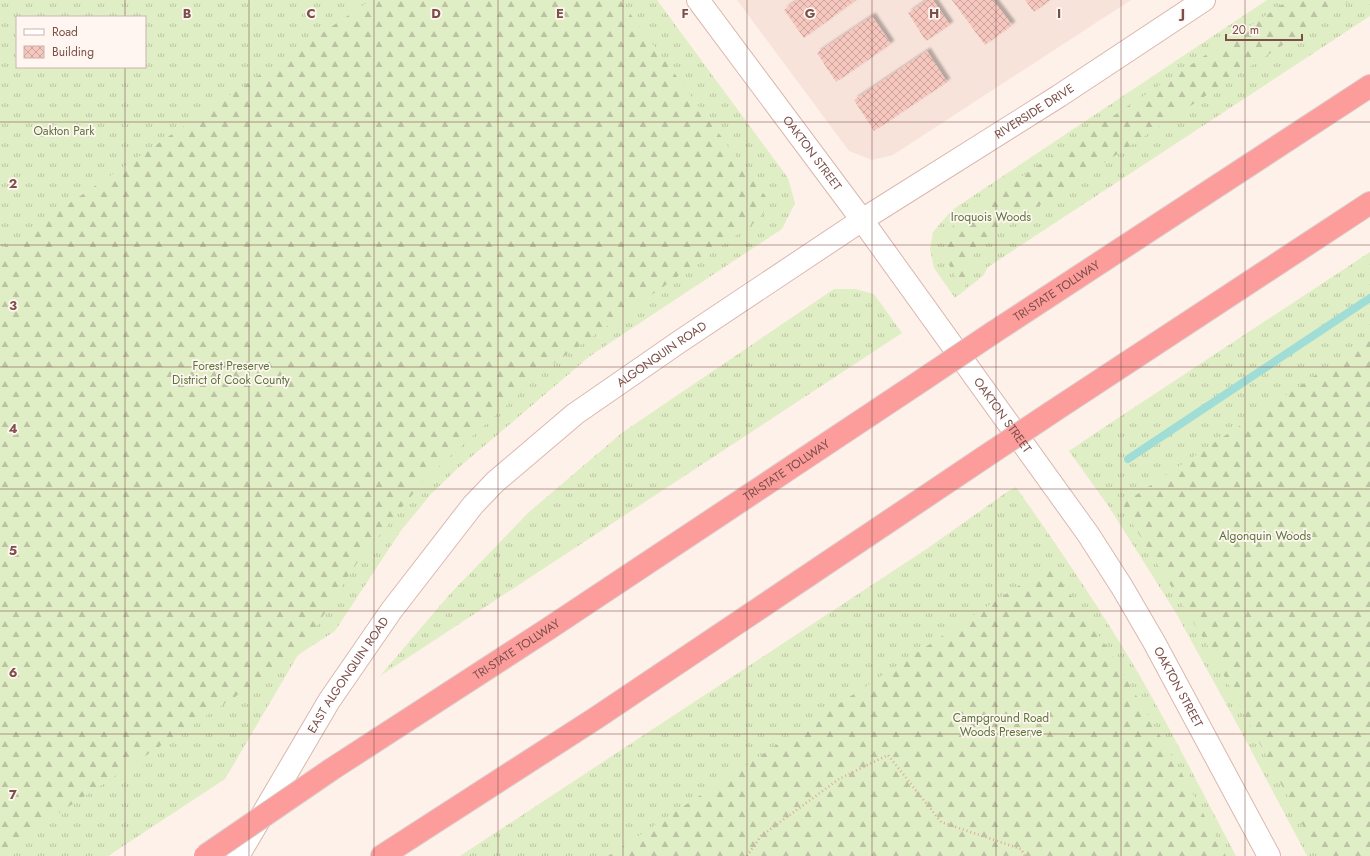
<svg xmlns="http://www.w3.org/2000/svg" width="1370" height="856" font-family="Jost,sans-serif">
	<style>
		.residential { fill: #f8e3da }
		.grass { fill: url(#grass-tufts); fill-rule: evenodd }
		.forest { fill: url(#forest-firs) }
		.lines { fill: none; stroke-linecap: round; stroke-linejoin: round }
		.stream { stroke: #a0ddd7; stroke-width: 8 }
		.building { fill: url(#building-cross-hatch); filter: url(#shadow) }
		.secondary-casing { stroke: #dab7af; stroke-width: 24 }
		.highway-casing { stroke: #dacecc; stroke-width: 24 }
		.path { stroke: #dca9a0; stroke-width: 2.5; stroke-dasharray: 1 3; stroke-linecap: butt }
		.secondary { stroke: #fff; stroke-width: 22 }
		.highway { stroke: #fc9d9c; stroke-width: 22 }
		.highway-bridge-casing { stroke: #dacecc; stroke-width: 24; stroke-linecap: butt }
		.highway-bridge { stroke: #fc9d9c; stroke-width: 22 }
		.grid { fill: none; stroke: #7c4f49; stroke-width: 1; stroke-opacity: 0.55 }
		.labels { text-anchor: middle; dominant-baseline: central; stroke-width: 3.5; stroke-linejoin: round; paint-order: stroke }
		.street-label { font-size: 12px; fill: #7c4f49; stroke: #fff6f1 }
		.park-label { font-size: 12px; fill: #5b763b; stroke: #fff6f1 }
		.grid-label { font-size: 13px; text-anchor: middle; font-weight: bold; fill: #7c4f49; stroke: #fff6f1; stroke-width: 3.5; stroke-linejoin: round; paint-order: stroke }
	</style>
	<defs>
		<pattern id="grass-tufts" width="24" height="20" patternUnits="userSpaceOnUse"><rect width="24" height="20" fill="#e0eec5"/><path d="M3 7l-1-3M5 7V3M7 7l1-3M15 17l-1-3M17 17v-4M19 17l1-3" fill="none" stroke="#bbc3a2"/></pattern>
		<pattern id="forest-firs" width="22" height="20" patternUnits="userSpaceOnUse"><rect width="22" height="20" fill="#e0eec5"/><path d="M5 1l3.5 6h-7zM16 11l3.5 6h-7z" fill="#bbc3a2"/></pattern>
		<pattern id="building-cross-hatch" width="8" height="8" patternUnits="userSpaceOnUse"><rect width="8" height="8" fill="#f6c7be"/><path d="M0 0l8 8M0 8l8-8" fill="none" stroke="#cca49c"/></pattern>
		<filter id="shadow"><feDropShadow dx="3.5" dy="-3.5" stdDeviation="1" flood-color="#0004"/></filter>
	</defs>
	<rect width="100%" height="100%" fill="#fef1e9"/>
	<!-- residential -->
	<path class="residential" d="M 737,0 L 1131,0 L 893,155 L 872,160 L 849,151 Z"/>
	<!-- grass -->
	<g class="grass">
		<path d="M 0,0 L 657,0 L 788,178 L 795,203 L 782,229 L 590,356 L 457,469 L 431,494 L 400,532 L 335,631 L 298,655 L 225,779 L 108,856 L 0,856 ZM 17,17 L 145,17 L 145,67 L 17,67 Z"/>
		<path d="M 1267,0 L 1370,0 L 1370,16 L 988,267 L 983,276 L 955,298 L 934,268 L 930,249 L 933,232 L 952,210 Z"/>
		<path d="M 1370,252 L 1370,856 L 1307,856 L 1243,735 L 1176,613 L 1109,507 L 1069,451 L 1106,426 Z"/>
		<path d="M 834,289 L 855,289 L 874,294 L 902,333 L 380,676 L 449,595 L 528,513 L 623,432 Z"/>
		<path d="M 1016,487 C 1051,537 1085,586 1117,638 C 1161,708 1197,783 1236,856 L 460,856 L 928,548 L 1007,492 Z"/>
	</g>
	<!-- forest -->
	<g class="forest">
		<path d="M 371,0 L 620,0 L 769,201 L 761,218 L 549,367 L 425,479 L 357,563 L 298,655 L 0,852 L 0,250 Z"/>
		<path d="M 1289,0 L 1351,0 L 972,250 L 964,291 L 951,269 L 944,253 L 947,234 L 960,217 Z"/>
		<path d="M 1370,339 L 1370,856 L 1319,856 L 1211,651 L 1121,505 Z"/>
		<path d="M 1050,565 L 1113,656 L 1179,768 L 1226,856 L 608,856 Z"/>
	</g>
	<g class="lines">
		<!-- stream -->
		<path class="stream" d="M 1128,459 L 1370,298"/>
	</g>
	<!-- building -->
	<g class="building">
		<path d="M 797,0 L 856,0 L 804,38 L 784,10 Z"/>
		<path d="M 927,0 L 933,0 L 950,25 L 926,41 L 908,13 Z"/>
		<path d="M 952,0 L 993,0 L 1012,25 L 985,45 Z"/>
		<path d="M 1025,0 L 1050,0 L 1034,12 Z"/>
		<path d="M 872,16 L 891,44 L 836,82 L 817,53 Z"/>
		<path d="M 927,51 L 947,82 L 874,131 L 854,100 Z"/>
	</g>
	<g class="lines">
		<!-- secondary casing -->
		<g class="secondary-casing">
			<g id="secondary">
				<path id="s1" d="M 698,0 L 862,220 L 1088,534 L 1122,587 L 1154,642 L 1269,856"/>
				<path id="s2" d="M 238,856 L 329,701 L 391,611 L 473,505 L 495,482 L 575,414 L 679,342 L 862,220 L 1059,96 L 1204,0"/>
			</g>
		</g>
		<!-- highway casing -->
		<g class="highway-casing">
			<g id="highway">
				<path id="s3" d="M 994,332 L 1370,86"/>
				<path d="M 1052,412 L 1370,203"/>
				<path id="s4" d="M 332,769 L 548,629 L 924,379"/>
				<path d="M 382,856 L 596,718 L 983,458"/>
			</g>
		</g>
		<!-- path -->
		<path class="path" d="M 747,856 L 761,836 L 839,779 L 888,755 L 941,822 L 1021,849 L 1025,856"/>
		<!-- secondary -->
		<use href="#secondary" class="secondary"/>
		<!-- highway -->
		<use href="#highway" class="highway"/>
		<!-- highway-bridge casing -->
		<g class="highway-bridge-casing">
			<g id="highway-bridge">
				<path d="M 924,379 L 994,332"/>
				<path d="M 983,458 L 1052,412"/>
				<path d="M 205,856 L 332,769"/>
			</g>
		</g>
		<!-- highway-bridge -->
		<use href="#highway-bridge" class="highway-bridge"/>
	</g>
	<!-- grid -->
	<path class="grid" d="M 125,0 L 125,17M 249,0 L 249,856M 374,0 L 374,856M 498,0 L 498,856M 623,0 L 623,856M 747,0 L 747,856M 872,0 L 872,856M 996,0 L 996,856M 1121,0 L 1121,856M 1245,0 L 1245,856M 125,67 L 125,856M 0,122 L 1370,122M 0,245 L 1370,245M 0,367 L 1370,367M 0,489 L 1370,489M 0,611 L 1370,611M 0,734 L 1370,734"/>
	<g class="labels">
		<!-- street labels -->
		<g class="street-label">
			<text stroke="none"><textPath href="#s2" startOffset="1110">RIVERSIDE DRIVE</textPath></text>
			<text stroke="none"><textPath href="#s1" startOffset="191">OAKTON STREET</textPath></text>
			<text stroke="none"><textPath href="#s3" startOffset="75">TRI-STATE TOLLWAY</textPath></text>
			<text stroke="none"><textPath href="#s2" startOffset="665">ALGONQUIN ROAD</textPath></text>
			<text stroke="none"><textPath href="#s1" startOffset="515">OAKTON STREET</textPath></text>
			<text stroke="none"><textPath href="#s4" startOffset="544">TRI-STATE TOLLWAY</textPath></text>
			<text stroke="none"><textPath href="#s4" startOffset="220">TRI-STATE TOLLWAY</textPath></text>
			<text stroke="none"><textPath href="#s2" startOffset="212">EAST ALGONQUIN ROAD</textPath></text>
			<text stroke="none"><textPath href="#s1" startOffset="839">OAKTON STREET</textPath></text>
		</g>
		<!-- park labels -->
		<g class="park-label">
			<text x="64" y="131">Oakton Park</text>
			<text x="991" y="217">Iroquois Woods</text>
			<text x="231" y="366">Forest Preserve<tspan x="231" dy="14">District of Cook County</tspan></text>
			<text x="1265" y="536">Algonquin Woods</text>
			<text x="1001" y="718">Campground Road<tspan x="1001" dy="14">Woods Preserve</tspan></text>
		</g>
	</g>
	<g class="grid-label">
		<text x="187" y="18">B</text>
		<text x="311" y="18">C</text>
		<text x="436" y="18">D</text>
		<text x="560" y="18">E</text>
		<text x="685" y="18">F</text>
		<text x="810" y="18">G</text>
		<text x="934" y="18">H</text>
		<text x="1059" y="18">I</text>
		<text x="1183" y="18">J</text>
		<text x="13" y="188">2</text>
		<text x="13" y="310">3</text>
		<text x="13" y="433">4</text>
		<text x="13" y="555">5</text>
		<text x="13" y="677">6</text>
		<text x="13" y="799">7</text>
	</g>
	<!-- legend -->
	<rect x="16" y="16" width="130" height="52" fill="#fff6f1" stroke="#cbb3ae"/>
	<rect x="24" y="29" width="20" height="6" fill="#ffffff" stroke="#cbb3ae"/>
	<text x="52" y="36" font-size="12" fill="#7c4f49">Road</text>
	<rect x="24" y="46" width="20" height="12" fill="url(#building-cross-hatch)" stroke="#cbb3ae"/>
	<text x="52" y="56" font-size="12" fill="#7c4f49">Building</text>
	<!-- scale -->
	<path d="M1226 34v6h76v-6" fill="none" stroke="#7c4f49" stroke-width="2"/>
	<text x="1232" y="34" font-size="12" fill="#7c4f49" stroke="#fff6f1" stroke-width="3" paint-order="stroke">20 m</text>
</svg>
